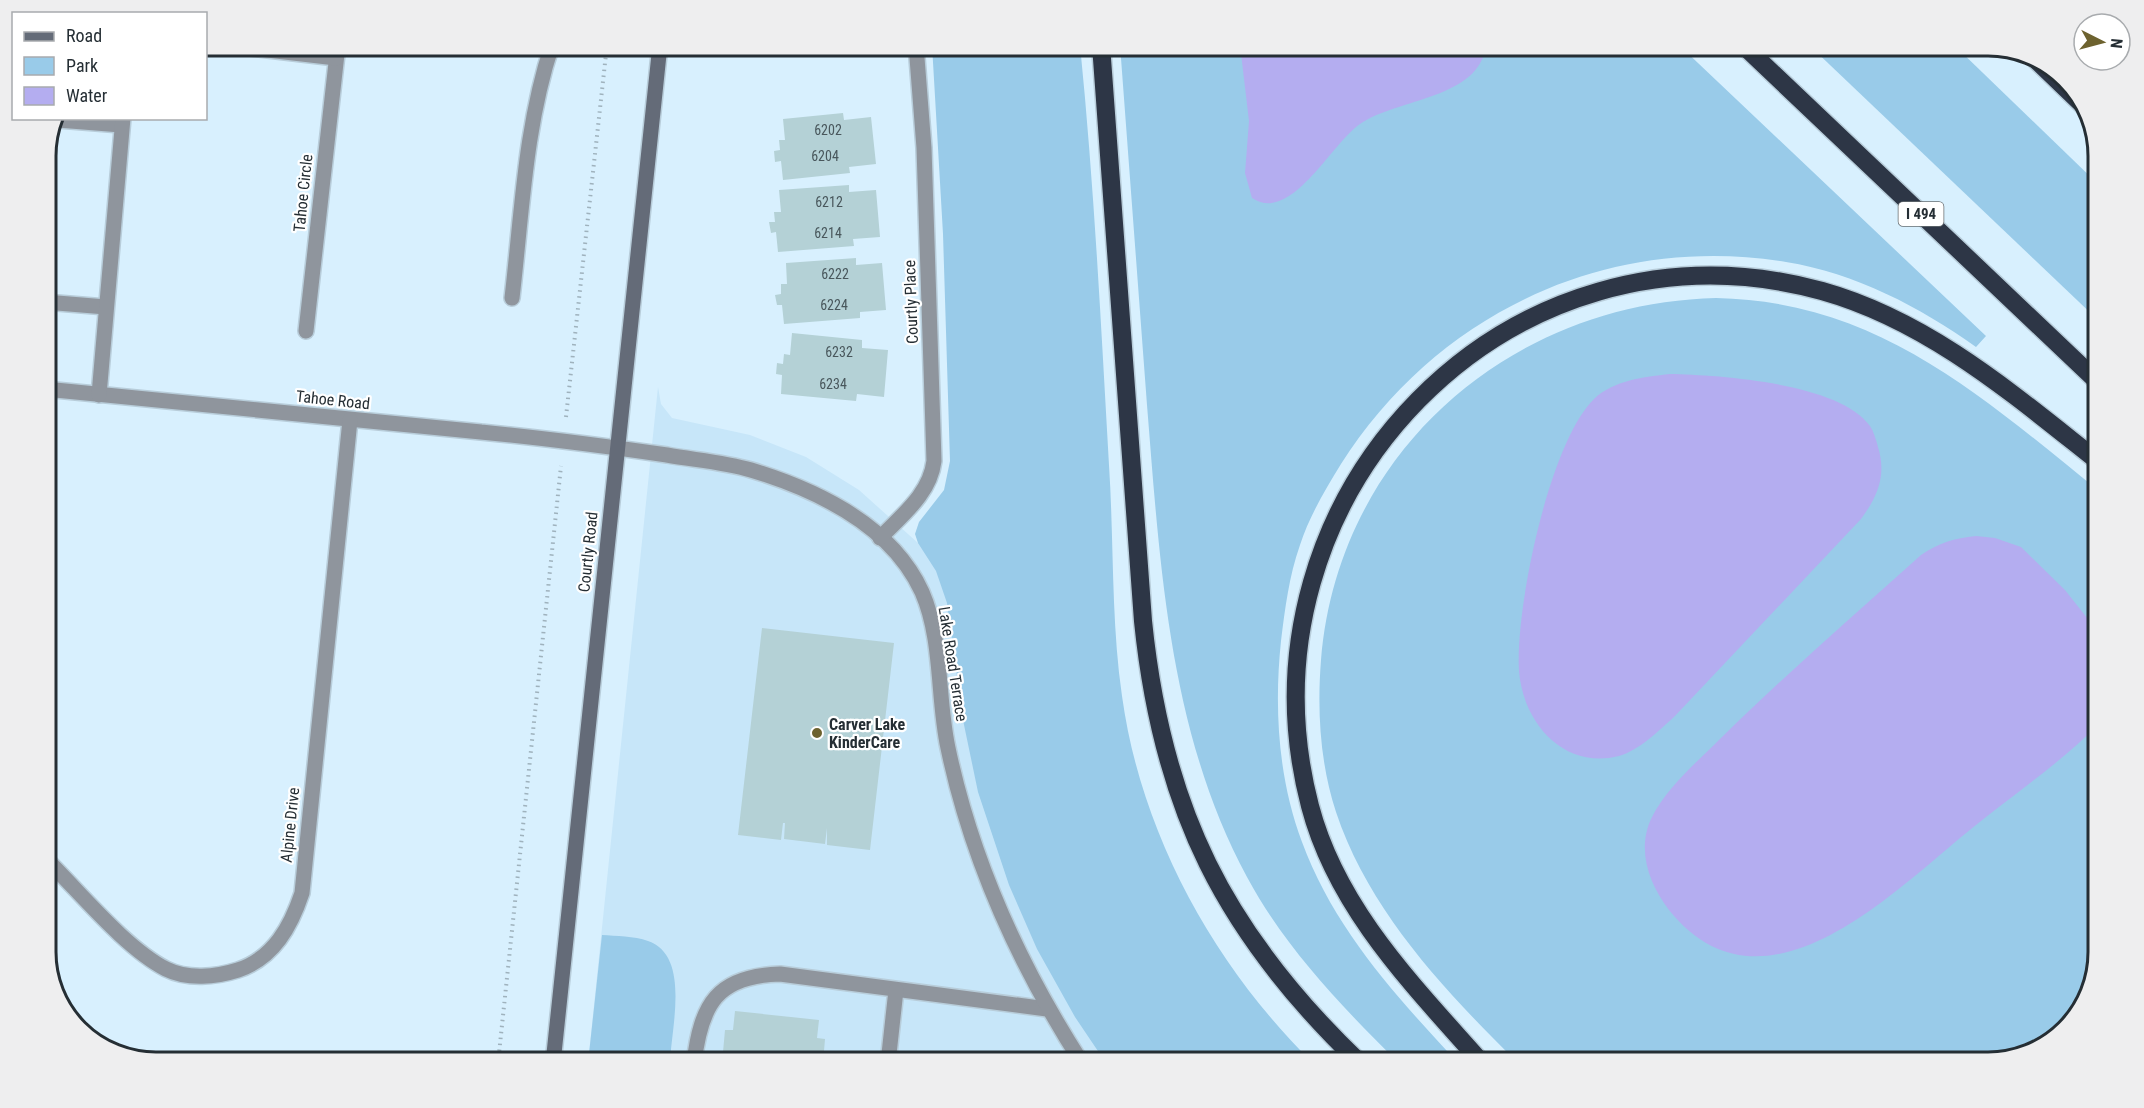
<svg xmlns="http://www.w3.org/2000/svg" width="2144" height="1108" font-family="'Roboto Condensed',sans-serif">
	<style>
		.built { fill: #c7e6f9 }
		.green { fill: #99cbe9 }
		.water { fill: #b4adf0 }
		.building { fill: #b4d1d6 }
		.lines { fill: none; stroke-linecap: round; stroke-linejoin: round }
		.lane-casing { stroke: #b8cdda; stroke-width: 18 }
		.street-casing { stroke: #b8cdda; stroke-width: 18 }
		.secondary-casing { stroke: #b8cdda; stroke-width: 18 }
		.highway-casing { stroke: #b8cdda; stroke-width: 21 }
		.path { stroke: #9fb2bd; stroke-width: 4; stroke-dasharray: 1.5 4.5; stroke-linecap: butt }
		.lane { stroke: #8f959d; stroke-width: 15 }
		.street { stroke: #8f959d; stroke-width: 15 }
		.secondary { stroke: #646b78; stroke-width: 15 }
		.highway { stroke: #2d3646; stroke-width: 18 }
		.poi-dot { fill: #6d622f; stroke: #fff; stroke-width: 2 }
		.labels { text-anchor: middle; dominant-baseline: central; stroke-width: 4.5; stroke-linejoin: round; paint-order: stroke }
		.number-label { font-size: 14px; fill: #49575c }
		.shield { fill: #fff; stroke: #666d71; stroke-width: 1.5 }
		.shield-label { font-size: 15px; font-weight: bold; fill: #252e34 }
		.street-label { font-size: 16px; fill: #252e34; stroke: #fff }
		.poi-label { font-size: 16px; font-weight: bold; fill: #252e34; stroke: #fff; text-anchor: start }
		.rim { fill: none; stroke: #252e34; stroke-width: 3 }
	</style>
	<rect width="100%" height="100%" fill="#d8f0fe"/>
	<!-- built -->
	<path class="built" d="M 658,387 L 661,404 L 672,418 L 750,435 L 806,457 L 859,490 L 918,543 L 1001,552 L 1180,1063 L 588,1063 Z"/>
	<!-- green -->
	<g class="green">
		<path d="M 932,45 L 1080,45 C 1094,184 1101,325 1109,465 C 1114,542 1111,619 1122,696 C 1141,834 1214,966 1313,1063 L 1106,1063 L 1075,1017 L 1037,949 L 1009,885 L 978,792 L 963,720 L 947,603 L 936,571 L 918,543 L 915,534 L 919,522 L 944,490 L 950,461 L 943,234 Z"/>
		<path d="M 1120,45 L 1679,45 L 1986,336 L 1976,347 C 1920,307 1855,273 1786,262 C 1607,233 1437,313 1341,464 C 1325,490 1309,517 1300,545 C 1289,576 1285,609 1281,641 C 1274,708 1278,778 1302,842 C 1334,929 1396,996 1458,1063 L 1399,1063 C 1342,1007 1285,948 1247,877 C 1169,733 1160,565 1147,405 C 1138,285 1129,165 1120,45 Z"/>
		<path d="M 1809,45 L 1954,45 L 2099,185 L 2099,321 Z"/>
		<path d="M 1716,298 C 1877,301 1980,395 2099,491 L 2099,953 L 2087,1002 L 2050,1045 L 1989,1063 L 1518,1063 C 1445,991 1369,911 1336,812 C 1320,763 1317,711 1321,660 C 1338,451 1511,303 1716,298 Z"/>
		<path d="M 602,935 C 616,936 634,936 648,941 C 691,956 671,1028 670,1063 L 588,1063 Z"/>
	</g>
	<!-- water -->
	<g class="water">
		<path d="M 1240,45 L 1486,45 C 1480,99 1398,98 1360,124 C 1330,145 1291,224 1252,198 L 1245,173 L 1249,121 Z"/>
		<path d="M 1670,374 C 1719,375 1840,383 1870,426 C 1874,432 1876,440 1878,447 C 1887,476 1877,497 1861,519 L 1674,717 C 1658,731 1640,750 1619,756 C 1564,770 1523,723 1519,671 C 1515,609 1549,443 1594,399 C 1614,380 1644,377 1670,374 Z"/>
		<path d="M 1976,536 L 1995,538 L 2021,547 L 2065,590 L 2099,633 L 2099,724 C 2059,764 2014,794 1971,829 C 1892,893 1763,1027 1669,910 C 1649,884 1636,849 1652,817 C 1668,786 1697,762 1721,738 C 1785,675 1854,615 1921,555 C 1939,543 1954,538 1976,536 Z"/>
	</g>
	<!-- building -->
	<g class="building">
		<path d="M 843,113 L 844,120 L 871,117 L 876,164 L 849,167 L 850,173 L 783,180 L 781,161 L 775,162 L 774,151 L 780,150 L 779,140 L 785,140 L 783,119 Z"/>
		<path d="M 849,185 L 849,192 L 876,190 L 880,237 L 853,239 L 854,246 L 778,252 L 776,232 L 771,233 L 769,222 L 775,222 L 774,212 L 781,212 L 779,190 Z"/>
		<path d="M 856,258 L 856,265 L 882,263 L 886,310 L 860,312 L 860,318 L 784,324 L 782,305 L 777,305 L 775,295 L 781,294 L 781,284 L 787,284 L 786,263 Z"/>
		<path d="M 792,333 L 862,340 L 862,348 L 888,350 L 884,397 L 857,394 L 856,401 L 781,394 L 782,375 L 776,374 L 777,363 L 783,364 L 784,354 L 790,355 Z"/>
		<path d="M 762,628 L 894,643 L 870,850 L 827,845 L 827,828 L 825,844 L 784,839 L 785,823 L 783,823 L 781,840 L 738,835 Z"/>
		<path d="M 735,1011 L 819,1020 L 817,1038 L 825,1039 L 823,1063 L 722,1063 L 725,1030 L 733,1030 Z"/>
	</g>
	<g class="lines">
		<!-- lane casing -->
		<g class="lane-casing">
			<g id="lane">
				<path d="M 58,120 L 121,125"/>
				<path d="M 512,298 C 522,213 525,126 552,45"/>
				<path d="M 45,302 L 106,307"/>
				<path d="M 306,331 L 338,45"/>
				<path d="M 694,1063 C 701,1004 717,976 780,974 L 1047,1009"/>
				<path d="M 888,1063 L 896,990"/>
			</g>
		</g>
		<!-- street casing -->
		<g class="street-casing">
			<g id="street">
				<path d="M 225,45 L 336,58"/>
				<path d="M 45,389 C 191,404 336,418 481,432 C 543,438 605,446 667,455 C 695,460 724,462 751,470 C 817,490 892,526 922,592 C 943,640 937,698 948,748 C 972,862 1019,965 1082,1063"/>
				<path d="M 99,395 L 123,118"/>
				<path d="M 880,538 C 902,515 930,494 934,461 L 924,148 L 916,45"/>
				<path d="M 45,858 C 80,892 124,947 166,969 C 188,980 216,977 238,970 C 274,958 291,926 302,893 L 350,420"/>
			</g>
		</g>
		<!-- secondary casing -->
		<g class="secondary-casing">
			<path id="secondary" d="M 553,1063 L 660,45"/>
		</g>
		<!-- highway casing -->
		<g class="highway-casing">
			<g id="highway">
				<path d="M 1101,45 L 1143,621 C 1162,808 1224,933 1360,1063"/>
				<path d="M 1743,45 L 2099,383"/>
				<path d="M 2031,55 L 2085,107"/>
				<path d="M 1482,1063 C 1413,985 1337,909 1310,806 C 1229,496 1509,205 1822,291 C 1929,321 2014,395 2099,462"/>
			</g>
		</g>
		<!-- path -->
		<g class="path">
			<path d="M 566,417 L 607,45"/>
			<path d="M 498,1063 L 561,466"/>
		</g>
		<!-- lane -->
		<use href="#lane" class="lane"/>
		<!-- street -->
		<use href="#street" class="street"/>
		<!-- secondary -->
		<use href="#secondary" class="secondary"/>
		<!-- highway -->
		<use href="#highway" class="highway"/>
	</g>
	<!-- markers -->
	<circle class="poi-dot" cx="817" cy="733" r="6"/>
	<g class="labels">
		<!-- number labels -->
		<g class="number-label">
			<text x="828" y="130">6202</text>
			<text x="825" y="156">6204</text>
			<text x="829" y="202">6212</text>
			<text x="828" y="233">6214</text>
			<text x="835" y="274">6222</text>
			<text x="834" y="305">6224</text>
			<text x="839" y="352">6232</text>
			<text x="833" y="384">6234</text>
		</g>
		<!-- shield labels -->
		<rect class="shield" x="1898.5" y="202" width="45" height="24" rx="4.5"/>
		<g class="shield-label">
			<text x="1921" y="214">I 494</text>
		</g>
		<!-- street labels -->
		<g class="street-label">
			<text transform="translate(303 193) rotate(-84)">Tahoe Circle</text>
			<text transform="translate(911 302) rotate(-92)">Courtly Place</text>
			<text transform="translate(333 400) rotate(6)">Tahoe Road</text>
			<text transform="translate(588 552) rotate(-84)">Courtly Road</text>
			<text transform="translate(953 664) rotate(81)">Lake Road Terrace</text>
			<text transform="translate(290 825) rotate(-84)">Alpine Drive</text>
		</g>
		<!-- poi labels -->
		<g class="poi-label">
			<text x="829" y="724">Carver Lake<tspan x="829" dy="18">KinderCare</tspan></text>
		</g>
	</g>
	<!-- crop -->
	<path d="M0 0H2144V1108H0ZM156 56H1988A100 100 0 0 1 2088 156V952A100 100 0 0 1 1988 1052H156A100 100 0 0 1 56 952V156A100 100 0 0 1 156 56Z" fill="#eeeeef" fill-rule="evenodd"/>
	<path class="rim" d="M156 56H1988A100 100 0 0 1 2088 156V952A100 100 0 0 1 1988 1052H156A100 100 0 0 1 56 952V156A100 100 0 0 1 156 56Z"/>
	<!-- legend -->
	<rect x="12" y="12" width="195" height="108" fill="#ffffff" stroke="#a8abae" stroke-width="1.5"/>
	<rect x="24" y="32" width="30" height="9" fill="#646b78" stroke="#a8abae" stroke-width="1.5"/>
	<text x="66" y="42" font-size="18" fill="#252e34">Road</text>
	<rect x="24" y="57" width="30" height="18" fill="#99cbe9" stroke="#a8abae" stroke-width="1.5"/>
	<text x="66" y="72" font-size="18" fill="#252e34">Park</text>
	<rect x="24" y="87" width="30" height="18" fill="#b4adf0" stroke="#a8abae" stroke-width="1.5"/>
	<text x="66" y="102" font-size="18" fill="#252e34">Water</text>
	<!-- north arrow -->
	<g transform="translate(2102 42) rotate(96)"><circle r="28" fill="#ffffff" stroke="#a8abae" stroke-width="1.5"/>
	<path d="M0-4.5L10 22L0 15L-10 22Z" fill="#6d622f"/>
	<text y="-9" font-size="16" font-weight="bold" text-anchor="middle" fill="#252e34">N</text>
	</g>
</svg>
